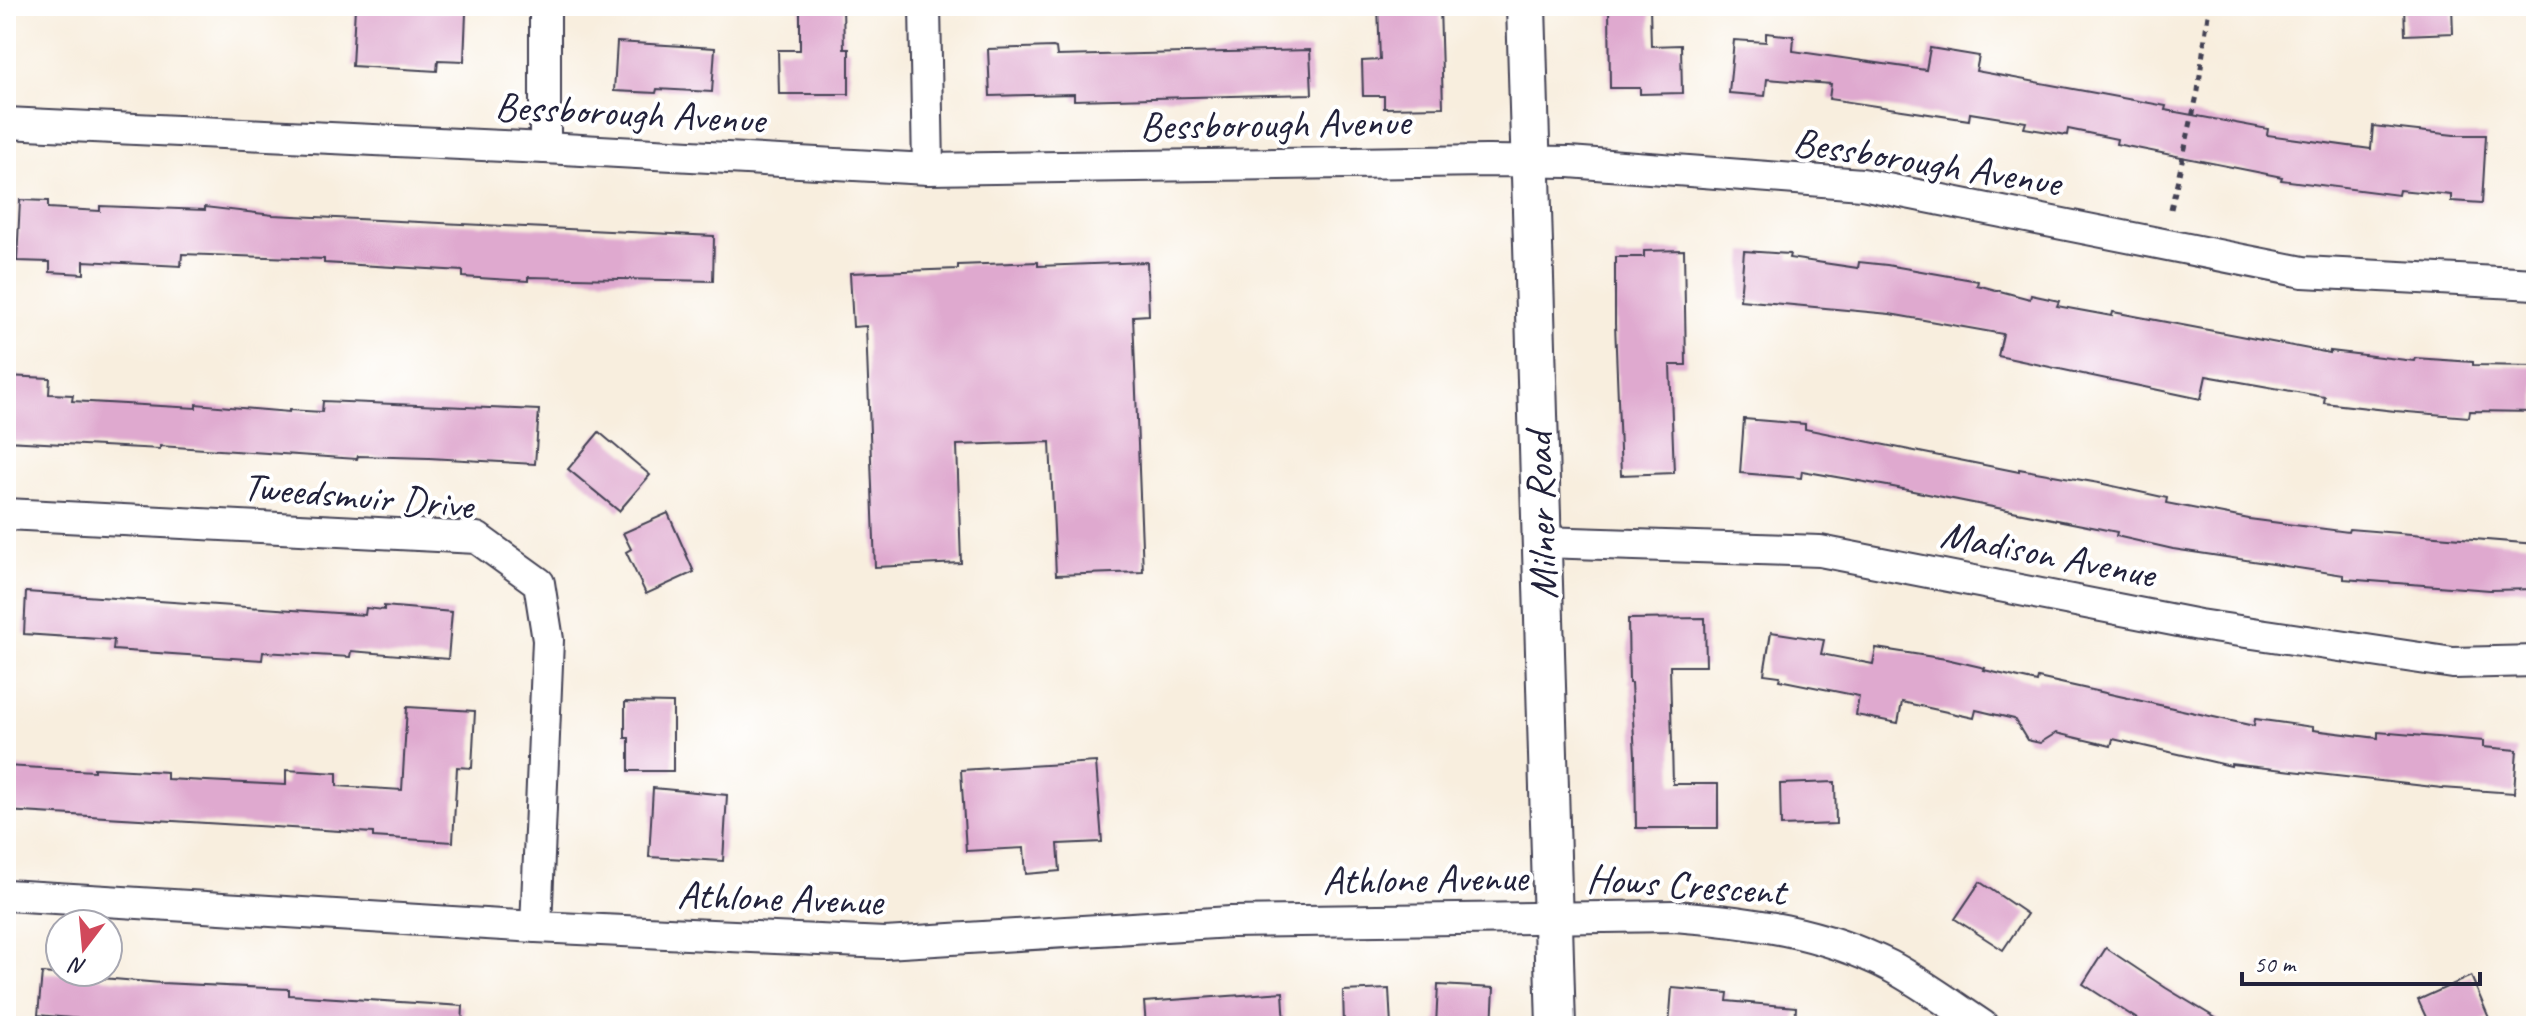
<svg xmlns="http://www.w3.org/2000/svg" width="2542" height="1032" font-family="Caveat,sans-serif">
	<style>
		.building { fill: #dfa9cf }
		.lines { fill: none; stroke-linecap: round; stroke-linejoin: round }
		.minor-casing { stroke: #424153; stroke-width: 34 }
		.tertiary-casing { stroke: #424153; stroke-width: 42 }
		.path { stroke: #424153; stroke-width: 5; stroke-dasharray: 6 6; stroke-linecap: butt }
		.minor { stroke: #fff; stroke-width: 30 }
		.tertiary { stroke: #fff; stroke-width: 38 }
		.labels { text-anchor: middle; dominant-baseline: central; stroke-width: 8; stroke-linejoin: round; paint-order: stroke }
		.street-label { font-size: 40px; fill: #22223b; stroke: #fff }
	</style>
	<rect width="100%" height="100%" fill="#fff"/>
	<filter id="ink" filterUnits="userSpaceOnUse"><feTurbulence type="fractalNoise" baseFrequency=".0125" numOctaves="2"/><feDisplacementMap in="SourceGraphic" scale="16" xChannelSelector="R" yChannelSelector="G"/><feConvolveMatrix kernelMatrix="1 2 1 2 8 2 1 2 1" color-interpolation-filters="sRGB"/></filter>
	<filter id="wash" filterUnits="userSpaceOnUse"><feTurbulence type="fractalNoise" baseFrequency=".006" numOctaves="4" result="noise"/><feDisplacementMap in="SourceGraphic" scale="32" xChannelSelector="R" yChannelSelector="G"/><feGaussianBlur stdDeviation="1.8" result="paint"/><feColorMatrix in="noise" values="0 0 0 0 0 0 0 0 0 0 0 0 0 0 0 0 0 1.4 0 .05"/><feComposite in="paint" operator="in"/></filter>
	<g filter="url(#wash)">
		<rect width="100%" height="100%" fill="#f8eede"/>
		<g id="blocks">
			<!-- building -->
			<g class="building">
				<path d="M 800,6 L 843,6 L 844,49 L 849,49 L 849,94 L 779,94 L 778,50 L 800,50 Z"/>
				<path d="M 1378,6 L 1440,6 L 1443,107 L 1384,108 L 1384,96 L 1363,96 L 1362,61 L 1380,60 Z"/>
				<path d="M 1609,6 L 1650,6 L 1651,46 L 1681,45 L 1682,93 L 1640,94 L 1640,88 L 1610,88 Z"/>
				<path d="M 2404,6 L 2452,6 L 2453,33 L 2405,35 Z"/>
				<path d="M 355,7 L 466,13 L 464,61 L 438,60 L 437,71 L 352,66 Z"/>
				<path d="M 1766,33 L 1794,36 L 1793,51 L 1926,70 L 1930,48 L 1979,56 L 1976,71 L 2166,106 L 2165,110 L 2268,129 L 2267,135 L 2371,149 L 2373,126 L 2454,135 L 2486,135 L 2482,203 L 2451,201 L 2451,195 L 2399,190 L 2398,195 L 2281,180 L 2282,177 L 2116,144 L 2117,139 L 2068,129 L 2067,135 L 2024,128 L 2026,122 L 1970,113 L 1969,120 L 1829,99 L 1831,84 L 1767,79 L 1765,96 L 1729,93 L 1734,40 L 1766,42 Z"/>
				<path d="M 617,42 L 715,48 L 712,92 L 657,89 L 656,93 L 614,91 Z"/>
				<path d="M 1053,47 L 1056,48 L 1057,56 L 1310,50 L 1312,94 L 1074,100 L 1074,94 L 990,96 L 988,49 Z"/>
				<path d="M 20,200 L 48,201 L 48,208 L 100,211 L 100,206 L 205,210 L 205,207 L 273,215 L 714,236 L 713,281 L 528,277 L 528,281 L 463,277 L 463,271 L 324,263 L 324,259 L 182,254 L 181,266 L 84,261 L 84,274 L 50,272 L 50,262 L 17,261 Z"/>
				<path d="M 1684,250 L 1686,365 L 1670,365 L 1674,473 L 1621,475 L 1615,324 L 1615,257 L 1644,257 L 1644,251 Z"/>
				<path d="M 1744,251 L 1790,254 L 1789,258 L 1858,268 L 1859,262 L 1887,265 L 1978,281 L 1977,285 L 2030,299 L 2031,295 L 2059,301 L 2057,306 L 2112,316 L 2113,312 L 2330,353 L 2330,351 L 2414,361 L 2415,358 L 2473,362 L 2473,365 L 2536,366 L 2536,412 L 2470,411 L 2469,417 L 2395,411 L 2324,403 L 2325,397 L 2206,376 L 2201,399 L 1998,356 L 2003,334 L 1890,314 L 1740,300 Z"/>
				<path d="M 1038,262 L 1038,266 L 1147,262 L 1149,315 L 1133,316 L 1143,572 L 1056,575 L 1050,442 L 957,445 L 961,563 L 875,567 L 866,326 L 853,327 L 850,273 L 958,269 L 958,265 Z"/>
				<path d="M 6,376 L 50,378 L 49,394 L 73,395 L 72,401 L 196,408 L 196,404 L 289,412 L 289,410 L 322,412 L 323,401 L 539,410 L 535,464 L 429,458 L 358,456 L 357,459 L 160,446 L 160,449 L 6,441 Z"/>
				<path d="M 1744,419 L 1805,424 L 1805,429 L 2019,472 L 2019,469 L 2099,483 L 2167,498 L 2166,503 L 2249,519 L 2348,532 L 2349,529 L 2536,544 L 2536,589 L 2490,590 L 2344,579 L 2344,575 L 2173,549 L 2116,536 L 2117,532 L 1893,487 L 1802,471 L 1801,478 L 1740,473 Z"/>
				<path d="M 599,432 L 650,475 L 619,511 L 568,469 Z"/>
				<path d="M 668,513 L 694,572 L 646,594 L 626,552 L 631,549 L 623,533 Z"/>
				<path d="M 26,592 L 365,615 L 366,608 L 384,610 L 384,606 L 452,612 L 448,659 L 351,651 L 350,657 L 263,652 L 262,660 L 113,650 L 114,640 L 24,634 Z"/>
				<path d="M 1705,618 L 1706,666 L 1670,666 L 1673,784 L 1718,784 L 1718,828 L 1636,828 L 1635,756 L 1631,683 L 1629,683 L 1628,619 Z"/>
				<path d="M 1771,632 L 1824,640 L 1821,654 L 1873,664 L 1876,648 L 1946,659 L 1985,668 L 1984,670 L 2037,682 L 2038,678 L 2254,726 L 2255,719 L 2313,727 L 2313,730 L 2378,738 L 2378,732 L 2483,741 L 2483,747 L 2517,750 L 2514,793 L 2442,788 L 2231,764 L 2231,766 L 2113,739 L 2111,746 L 2056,733 L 2040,743 L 2027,740 L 2014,719 L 1976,710 L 1974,718 L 1902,702 L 1898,723 L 1856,715 L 1859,696 L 1779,680 L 1780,676 L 1764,674 Z"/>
				<path d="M 625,702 L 673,703 L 673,771 L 629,771 L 629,738 L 625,738 Z"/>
				<path d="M 407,707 L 475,711 L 472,768 L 457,767 L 453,842 L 373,837 L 373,833 L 6,811 L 6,766 L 94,771 L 94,768 L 167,772 L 167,779 L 286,785 L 286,770 L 337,773 L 337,786 L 402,790 Z"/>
				<path d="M 1096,762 L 1102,842 L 1058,844 L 1060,871 L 1026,874 L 1024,848 L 966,851 L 961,770 Z"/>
				<path d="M 1835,782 L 1836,824 L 1781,826 L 1780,784 Z"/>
				<path d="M 653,788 L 727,795 L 723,861 L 649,857 Z"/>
				<path d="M 1980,882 L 2027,914 L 2003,950 L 1955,919 Z"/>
				<path d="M 2106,948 L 2166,988 L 2229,1026 L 2148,1026 L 2083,984 Z"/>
				<path d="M 42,973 L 161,983 L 289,989 L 289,995 L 463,1006 L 462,1026 L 124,1026 L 125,1023 L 38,1015 Z"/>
				<path d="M 2471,976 L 2489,1018 L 2472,1026 L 2430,1026 L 2418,1000 Z"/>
				<path d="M 1438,985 L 1494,988 L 1492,1026 L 1436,1026 Z"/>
				<path d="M 1672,988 L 1728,993 L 1727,1001 L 1796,1007 L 1795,1026 L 1669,1026 Z"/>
				<path d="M 1389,989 L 1391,1026 L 1344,1026 L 1343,991 Z"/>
				<path d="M 1283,992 L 1285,1026 L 1146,1026 L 1144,1002 Z"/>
			</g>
		</g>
	</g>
	<g filter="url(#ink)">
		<use href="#blocks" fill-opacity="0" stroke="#424153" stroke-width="2"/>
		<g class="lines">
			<!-- minor casing -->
			<g class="minor-casing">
				<g id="minor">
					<path d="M 545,6 L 545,148"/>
					<path d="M 925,6 L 928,169"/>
					<path d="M 6,123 L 545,148 L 928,169 L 1487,161 L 1569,162 L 1862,184 L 2303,272 L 2536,284"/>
					<path d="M 6,514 L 477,538 L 539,583 L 548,640 L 536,927"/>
					<path d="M 1542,542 L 1820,551 L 2199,625 L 2453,663 L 2536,661"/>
					<path d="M 6,895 L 536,927 L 885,943 L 1231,922 L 1675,916 C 1750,922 1821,931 1890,966 C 1922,983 1953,1006 1983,1026"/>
				</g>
			</g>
			<!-- tertiary casing -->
			<g class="tertiary-casing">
				<path id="tertiary" d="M 1526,6 L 1556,1026"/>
			</g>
			<!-- path -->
			<path class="path" d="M 2171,209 L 2198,91 L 2209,6"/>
			<!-- minor -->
			<use href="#minor" class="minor"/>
			<!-- tertiary -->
			<use href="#tertiary" class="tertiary"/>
		</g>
	</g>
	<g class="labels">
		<!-- street labels -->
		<g class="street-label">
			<text transform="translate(630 113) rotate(3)">Bessborough Avenue</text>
			<text transform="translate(1275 124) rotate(-1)">Bessborough Avenue</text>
			<text transform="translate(1927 162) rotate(9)">Bessborough Avenue</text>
			<text transform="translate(358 496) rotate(5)">Tweedsmuir Drive</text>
			<text transform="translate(1541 516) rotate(-92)">Milner Road</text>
			<text transform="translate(2048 554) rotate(11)">Madison Avenue</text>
			<text transform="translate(1425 879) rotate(-1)">Athlone Avenue</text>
			<text transform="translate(1686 885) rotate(4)">Hows Crescent</text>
			<text transform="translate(780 898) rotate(2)">Athlone Avenue</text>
		</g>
	</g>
	<!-- margin -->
	<rect width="2542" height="1032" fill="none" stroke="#fff" stroke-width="32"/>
	<!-- north arrow -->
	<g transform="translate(84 948) rotate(196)"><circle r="38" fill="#ffffff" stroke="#a7a7b1" stroke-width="2"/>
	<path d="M0-6L14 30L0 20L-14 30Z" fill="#d1495b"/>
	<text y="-12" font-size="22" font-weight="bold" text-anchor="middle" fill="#22223b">N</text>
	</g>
	<!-- scale -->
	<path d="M2242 972v12h238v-12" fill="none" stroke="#22223b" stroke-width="4"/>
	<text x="2254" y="972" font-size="24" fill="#22223b" stroke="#ffffff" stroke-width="6" paint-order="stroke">50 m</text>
</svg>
